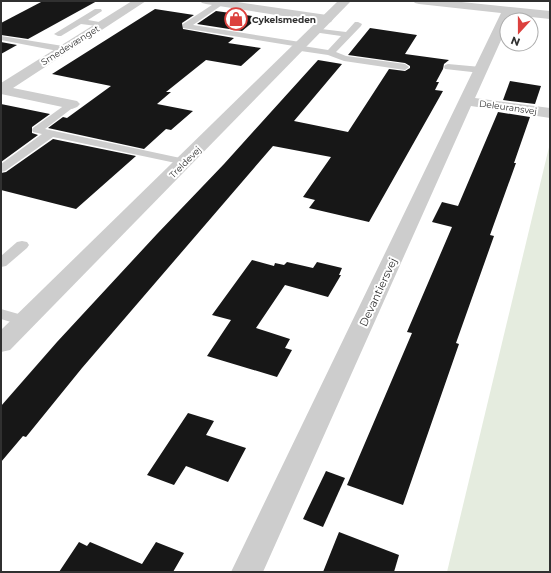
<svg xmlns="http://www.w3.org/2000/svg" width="551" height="573" font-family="Montserrat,sans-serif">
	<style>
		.green { fill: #e5ecdf }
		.building { fill: #171717 }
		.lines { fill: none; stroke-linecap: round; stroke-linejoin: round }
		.service { fill: #cdcdcd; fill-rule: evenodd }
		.minor { fill: #cdcdcd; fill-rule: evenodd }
		.tertiary { fill: #cdcdcd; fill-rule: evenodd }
		.labels { text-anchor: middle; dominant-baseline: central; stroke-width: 4; stroke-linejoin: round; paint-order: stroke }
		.far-poi-label { font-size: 9px; font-weight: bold; fill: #303030; stroke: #fff; text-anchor: start }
		.far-street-label { font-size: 9px; fill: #303030; stroke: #fff }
		.street-label { font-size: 11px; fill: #303030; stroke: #fff }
	</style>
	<rect width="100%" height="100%" fill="#fff"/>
	<!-- green -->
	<path class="green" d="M 550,143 L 550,572 L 447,572 Z"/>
	<!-- building -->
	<g class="building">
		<path d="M 43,1 L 97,1 L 28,39 L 1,35 L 1,23 Z"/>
		<path d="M 155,9 L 194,15 L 182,23 L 183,29 L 234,38 L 228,43 L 261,48 L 241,66 L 206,60 L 166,92 L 171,92 L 157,104 L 193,111 L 171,130 L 166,129 L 144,149 L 48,128 L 63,117 L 67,118 L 111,86 L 52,74 Z"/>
		<path d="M 216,11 L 259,17 L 242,31 L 197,24 Z"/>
		<path d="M 370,28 L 417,35 L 405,54 L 449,60 L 444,64 L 443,69 L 436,82 L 439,82 L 435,90 L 443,91 L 369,222 L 309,208 L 315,200 L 303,197 L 331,157 L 273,146 L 82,368 L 26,437 L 23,436 L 1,462 L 1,406 L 57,342 L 157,234 L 224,164 L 318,60 L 342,64 L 294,121 L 348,132 L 389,69 L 405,71 L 410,68 L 410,66 L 405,63 L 348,55 Z"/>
		<path d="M 1,42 L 17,45 L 1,54 Z"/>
		<path d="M 510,81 L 541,86 L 535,104 L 503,100 Z"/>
		<path d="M 1,104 L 50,114 L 32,127 L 32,133 L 38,135 L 1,162 Z"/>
		<path d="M 498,112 L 530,117 L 514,163 L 516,163 L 490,235 L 494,236 L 456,343 L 459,344 L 403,505 L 347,485 L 412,333 L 407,332 L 452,227 L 432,222 L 442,202 L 458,206 Z"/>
		<path d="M 53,139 L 136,156 L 76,209 L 1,190 L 1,173 L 6,172 Z"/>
		<path d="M 252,260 L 274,266 L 275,263 L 284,265 L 287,262 L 313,268 L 317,262 L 342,268 L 339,275 L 341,275 L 328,297 L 285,285 L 256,328 L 290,339 L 285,348 L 292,350 L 277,377 L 207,356 L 231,320 L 212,315 Z"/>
		<path d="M 188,413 L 214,421 L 206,435 L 246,448 L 228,482 L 186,466 L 174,485 L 147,475 Z"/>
		<path d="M 326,471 L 345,478 L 323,527 L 303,519 Z"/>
		<path d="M 339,532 L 399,555 L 394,572 L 323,572 Z"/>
		<path d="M 79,542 L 87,546 L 90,542 L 142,564 L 156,542 L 184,553 L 173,572 L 59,572 Z"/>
	</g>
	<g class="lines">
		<!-- service -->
		<g class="service">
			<path d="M 218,1 L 224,1 L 225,3 L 193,25 L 300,42 L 303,43 L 303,46 L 328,50 L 341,36 L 313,32 L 313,28 L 346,32 L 355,22 L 358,22 L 362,24 L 361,26 L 336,52 L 346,56 L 405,64 L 409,67 L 405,70 L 344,61 L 328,55 L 294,50 L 294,46 L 183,28 L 183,24 Z"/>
			<path d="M 95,9 L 101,9 L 102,11 L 88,20 L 105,23 L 105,27 L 81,24 L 61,36 L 58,36 L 54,34 Z"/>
			<path d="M 1,36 L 63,46 L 67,49 L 63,52 L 1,40 Z"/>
			<path d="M 448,64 L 481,67 L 485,70 L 481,73 L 445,69 L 444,67 L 445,65 Z"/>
			<path d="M 72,101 L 77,104 L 75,106 L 45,129 L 185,159 L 191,162 L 185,165 L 53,137 L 5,171 L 1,172 L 1,164 L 42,134 L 33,132 L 32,130 L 33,128 L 69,102 Z"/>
			<path d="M 22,241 L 27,242 L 29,245 L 27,248 L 6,266 L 1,267 L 1,256 L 17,242 Z"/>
			<path d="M 1,309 L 29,317 L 31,321 L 29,325 L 24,326 L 1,319 Z"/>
		</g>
		<!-- minor -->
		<g class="minor">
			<path d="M 132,1 L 146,1 L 13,88 L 77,101 L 80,104 L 77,107 L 72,109 L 1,94 L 1,83 Z"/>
			<path d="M 200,1 L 230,1 L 327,15 L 331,16 L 333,19 L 331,22 L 327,23 L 206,4 L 202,3 Z"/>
			<path d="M 413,1 L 452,1 L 550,11 L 550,19 L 512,15 L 510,20 L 507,20 L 507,27 L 475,98 L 550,108 L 550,118 L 471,106 L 263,572 L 231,572 L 501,13 L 419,4 L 415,3 Z"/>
		</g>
		<!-- tertiary -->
		<path class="tertiary" d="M 338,1 L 351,1 L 10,350 L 1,352 L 1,330 Z"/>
	</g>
	<!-- icons -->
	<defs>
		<g id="shop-ring" transform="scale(1.15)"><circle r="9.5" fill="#fff" stroke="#dc413e" stroke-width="1.5"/><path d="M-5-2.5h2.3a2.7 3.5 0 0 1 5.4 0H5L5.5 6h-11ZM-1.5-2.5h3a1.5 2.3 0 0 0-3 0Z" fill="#dc413e"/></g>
	</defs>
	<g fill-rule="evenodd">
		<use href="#shop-ring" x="236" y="19"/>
	</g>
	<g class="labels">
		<!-- far-poi labels -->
		<g class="far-poi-label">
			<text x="252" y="19">Cykelsmeden</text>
		</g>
		<!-- far-street labels -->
		<g class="far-street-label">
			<text transform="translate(70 45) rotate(-32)">Smedevænget</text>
			<text transform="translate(508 107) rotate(8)">Deleuransvej</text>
			<text transform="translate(185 162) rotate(-45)">Treldevej</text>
		</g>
		<!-- street labels -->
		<g class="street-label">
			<text transform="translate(378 292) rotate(-65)">Devantiersvej</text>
		</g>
	</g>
	<!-- border -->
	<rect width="551" height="573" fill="none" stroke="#303030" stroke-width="4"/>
	<!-- north arrow -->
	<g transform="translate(519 32) rotate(201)"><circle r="19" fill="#ffffff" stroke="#acacac"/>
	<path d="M0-3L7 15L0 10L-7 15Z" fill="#dc413e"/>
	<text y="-6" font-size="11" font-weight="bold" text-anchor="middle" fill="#303030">N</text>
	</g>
</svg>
